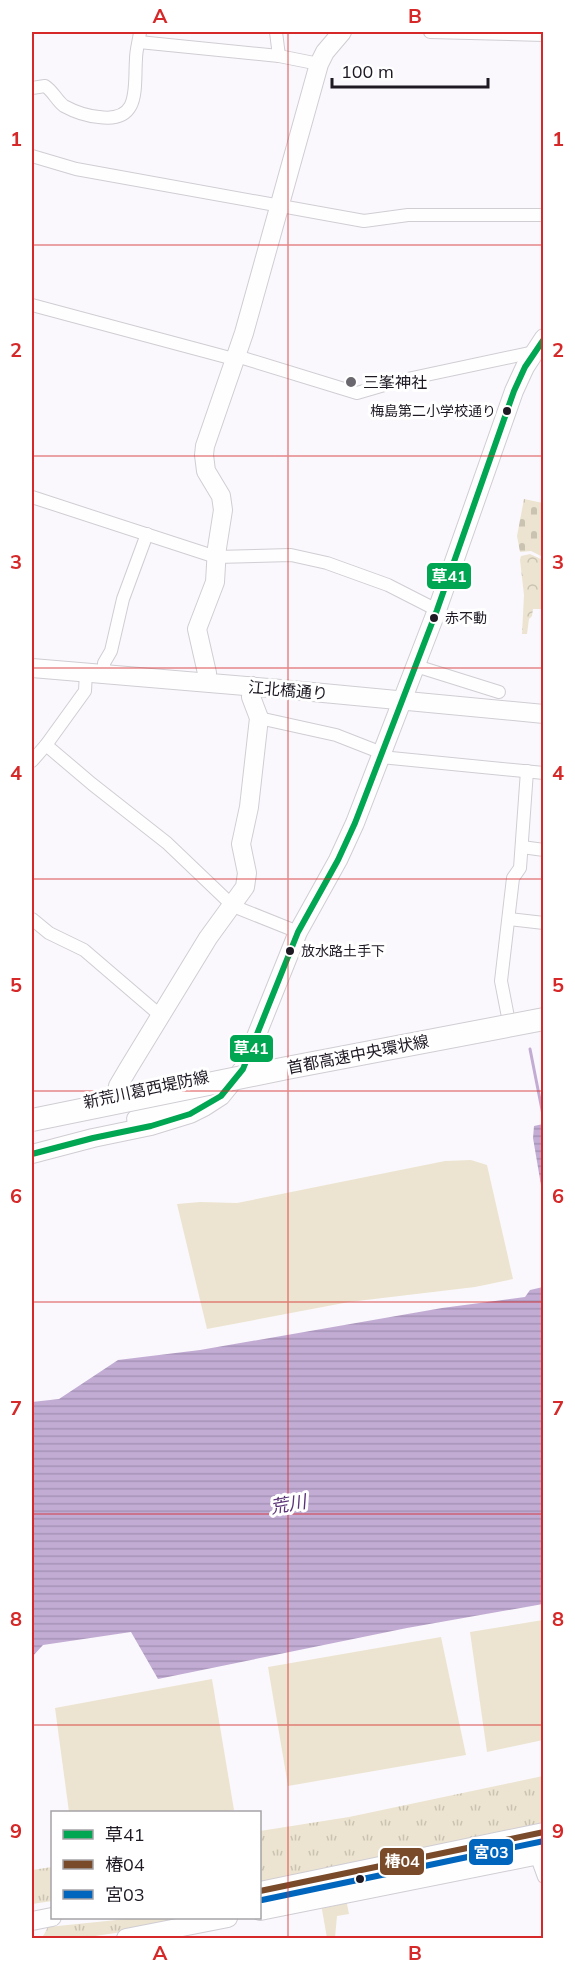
<svg xmlns="http://www.w3.org/2000/svg" width="575" height="1970" font-family="Mulish,'Noto Sans JP',sans-serif">
	<style>
		.grass { fill: url(#grass-tufts) }
		.forest { fill: url(#forest-crowns) }
		.cemetery { fill: url(#cemetery-stones) }
		.park { fill: #ece4d0 }
		.water { fill: url(#water-rules) }
		.lines { fill: none; stroke-linecap: round; stroke-linejoin: round }
		.stream { stroke: #c2acd4; stroke-width: 3 }
		.street-casing { stroke: #d0cdd3; stroke-width: 14 }
		.secondary-casing { stroke: #d0cdd3; stroke-width: 20 }
		.street { stroke: #fefeff; stroke-width: 12 }
		.secondary { stroke: #fefeff; stroke-width: 18 }
		.highway-bridge-casing { stroke: #d0cdd3; stroke-width: 24; stroke-linecap: butt }
		.highway-bridge { stroke: #fefeff; stroke-width: 22 }
		.bus-1-casing { stroke: #fff; stroke-width: 10 }
		.bus-2-casing { stroke: #fff; stroke-width: 10 }
		.bus-3-casing { stroke: #fff; stroke-width: 10 }
		.bus-1 { stroke: #00a651; stroke-width: 6 }
		.bus-2 { stroke: #7a4b2a; stroke-width: 6 }
		.bus-3 { stroke: #0065bd; stroke-width: 6 }
		.grid { fill: none; stroke: #d62828; stroke-width: 1.5; stroke-opacity: 0.55 }
		.poi-dot { fill: #6b676f; stroke: #fff; stroke-width: 2 }
		.bus-dot { fill: #1e1923; stroke: #fff; stroke-width: 2 }
		.labels { text-anchor: middle; dominant-baseline: central; stroke-width: 6; stroke-linejoin: round; paint-order: stroke }
		.bus-label { font-size: 14px; fill: #1e1923; stroke: #fff; text-anchor: start }
		.poi-label { font-size: 16px; fill: #1e1923; stroke: #fff; text-anchor: start }
		.street-label { font-size: 16px; fill: #1e1923; stroke: #fff }
		.water-label { font-size: 18px; font-style: italic; fill: #5b3377; stroke: #fff }
		.line-badge { stroke: #fff; stroke-width: 2 }
		.badge-label { font-size: 16px; text-anchor: middle; font-weight: bold; fill: #fff }
		.neatline { fill: none; stroke: #d62828; stroke-width: 2 }
		.grid-label { font-size: 20px; text-anchor: middle; font-weight: bold; fill: #d62828 }
	</style>
	<defs>
		<pattern id="grass-tufts" width="24" height="20" patternUnits="userSpaceOnUse" patternTransform="scale(1.5)"><rect width="24" height="20" fill="#ece4d0"/><path d="M3 7l-1-3M5 7V3M7 7l1-3M15 17l-1-3M17 17v-4M19 17l1-3" fill="none" stroke="#cac3b2"/></pattern>
		<pattern id="forest-crowns" width="20" height="18" patternUnits="userSpaceOnUse" patternTransform="scale(1.5)"><rect width="20" height="18" fill="#ece4d0"/><path d="M2 6a3 3 0 1 1 6 0M12 15a3 3 0 1 1 6 0" fill="none" stroke="#cac3b2"/></pattern>
		<pattern id="cemetery-stones" width="16" height="16" patternUnits="userSpaceOnUse" patternTransform="scale(1.5)"><rect width="16" height="16" fill="#ece4d0"/><path d="M2 7V4a2 2 0 0 1 4 0v3zM10 15v-3a2 2 0 0 1 4 0v3z" fill="#cac3b2"/></pattern>
		<pattern id="water-rules" width="6" height="5" patternUnits="userSpaceOnUse" patternTransform="scale(1.5)"><rect width="6" height="5" fill="#c2acd4"/><path d="M0 2.5h6" fill="none" stroke="#a693b6"/></pattern>
	</defs>
	<rect width="100%" height="100%" fill="#faf8fc"/>
	<!-- grass -->
	<g class="grass">
		<path d="M 543,1776 L 543,1826 L 260,1884 L 260,1831 L 349,1817 Z"/>
		<path d="M 543,1839 L 543,1848 L 317,1893 L 306,1890 Z"/>
		<path d="M 52,1867 L 52,1901 L 32,1904 L 32,1870 Z"/>
		<path d="M 136,1918 L 196,1918 L 142,1929 L 82,1938 L 42,1938 L 48,1927 Z"/>
	</g>
	<!-- forest -->
	<path class="forest" d="M 530,554 L 543,560 L 543,609 L 533,609 L 532,616 L 529,619 L 527,634 L 522,634 L 524,595 L 520,560 L 521,556 Z"/>
	<!-- cemetery -->
	<path class="cemetery" d="M 524,499 L 543,503 L 543,557 L 531,551 L 520,552 L 517,536 Z"/>
	<!-- park -->
	<g class="park">
		<path d="M 471,1160 L 487,1165 L 513,1279 L 475,1287 L 349,1302 L 207,1329 L 177,1204 L 200,1202 L 237,1203 L 445,1161 Z"/>
		<path d="M 543,1620 L 543,1740 L 487,1752 L 470,1632 Z"/>
		<path d="M 441,1637 L 466,1755 L 288,1786 L 268,1667 Z"/>
		<path d="M 212,1679 L 234,1810 L 220,1812 L 69,1812 L 55,1708 Z"/>
		<path d="M 346,1899 L 349,1914 L 337,1916 L 335,1938 L 327,1938 L 321,1904 Z"/>
	</g>
	<!-- water -->
	<g class="water">
		<path d="M 543,1124 L 544,1124 L 543,1197 L 533,1138 L 534,1126 Z"/>
		<path d="M 543,1287 L 543,1604 L 407,1628 L 158,1679 L 131,1632 L 43,1645 L 32,1657 L 32,1402 L 59,1399 L 118,1360 L 200,1350 L 442,1308 L 525,1297 L 530,1290 Z"/>
	</g>
	<g class="lines">
		<!-- stream -->
		<path class="stream" d="M 530,1049 L 544,1120"/>
		<!-- street casing -->
		<g class="street-casing">
			<g id="street">
				<path d="M 276,32 L 279,56"/>
				<path d="M 430,32 L 544,35"/>
				<path d="M 139,42 L 279,56 L 319,64"/>
				<path d="M 32,88 L 45,86 C 53,91 57,101 64,106 C 75,112 87,116 99,117 C 141,123 134,88 136,59 C 136,50 139,41 140,32"/>
				<path d="M 32,156 L 76,169 L 364,221 L 408,215 L 544,215"/>
				<path d="M 32,305 L 230,358 L 243,358 L 357,393 L 398,381 L 534,352"/>
				<path d="M 32,497 L 216,557 L 291,555 L 327,563 L 388,585 L 437,610"/>
				<path d="M 416,666 L 499,692"/>
				<path d="M 104,673 L 104,663 L 111,651 L 123,599 L 147,534"/>
				<path d="M 259,718 L 336,735 L 382,753"/>
				<path d="M 46,745 L 92,784 L 167,843 L 233,906 L 298,932"/>
				<path d="M 381,757 L 544,773"/>
				<path d="M 32,761 L 46,745 L 85,691 L 86,672"/>
				<path d="M 522,847 L 544,850"/>
				<path d="M 32,919 L 49,933 L 84,950 L 161,1016"/>
				<path d="M 509,919 L 544,923"/>
				<path d="M 508,1017 L 501,981 L 513,878 L 520,868 L 527,771"/>
				<path d="M 536,1855 L 544,1877"/>
			</g>
		</g>
		<!-- secondary casing -->
		<g class="secondary-casing">
			<g id="secondary">
				<path d="M 32,668 L 281,689 L 544,714"/>
				<path d="M 206,682 L 207,673 L 197,629 L 215,582 L 217,548 L 223,510 L 221,496 L 206,471 L 204,455 L 205,446 L 244,333 L 319,64 L 325,52 L 342,32"/>
				<path d="M 116,1096 L 118,1086 L 128,1069 L 208,938 L 245,887 L 247,873 L 241,844 L 249,807 L 259,718 L 251,697 L 252,686"/>
				<path d="M 136,1119 L 209,1094"/>
				<path d="M 32,1154 L 93,1138 L 151,1126 L 190,1114 L 204,1107 L 221,1096 L 243,1069 L 298,932 L 338,860 L 355,823 L 437,610 L 514,391 L 525,367 L 544,338"/>
				<path d="M 260,1891 L 544,1832"/>
				<path d="M 260,1911 L 544,1854"/>
				<path d="M 32,1921 L 52,1917"/>
				<path d="M 126,1938 L 228,1918"/>
			</g>
		</g>
		<!-- street -->
		<use href="#street" class="street"/>
		<!-- secondary -->
		<use href="#secondary" class="secondary"/>
		<!-- highway-bridge casing -->
		<g class="highway-bridge-casing">
			<path id="highway-bridge" d="M 32,1120 L 287,1068 L 544,1019"/>
		</g>
		<!-- highway-bridge -->
		<use href="#highway-bridge" class="highway-bridge"/>
		<!-- bus-1 casing -->
		<g class="bus-1-casing">
			<path id="bus-1" d="M 32,1154 L 93,1138 L 151,1126 L 190,1114 L 221,1096 L 243,1069 L 298,932 L 338,860 L 355,823 L 437,610 L 514,391 L 525,367 L 544,339"/>
		</g>
		<!-- bus-2 casing -->
		<g class="bus-2-casing">
			<path id="bus-2" d="M 260,1891 L 544,1832"/>
		</g>
		<!-- bus-3 casing -->
		<g class="bus-3-casing">
			<path id="bus-3" d="M 262,1900 L 544,1841"/>
		</g>
		<!-- bus-1 -->
		<use href="#bus-1" class="bus-1"/>
		<!-- bus-2 -->
		<use href="#bus-2" class="bus-2"/>
		<!-- bus-3 -->
		<use href="#bus-3" class="bus-3"/>
	</g>
	<!-- grid -->
	<path class="grid" d="M 288,32 L 288,1938M 32,245 L 544,245M 32,456 L 544,456M 32,668 L 544,668M 32,879 L 544,879M 32,1091 L 544,1091M 32,1302 L 544,1302M 32,1514 L 544,1514M 32,1725 L 544,1725"/>
	<!-- markers -->
	<circle class="poi-dot" cx="351" cy="382" r="6"/>
	<g class="bus-dot">
		<circle cx="507" cy="411" r="5"/>
		<circle cx="434" cy="618" r="5"/>
		<circle cx="290" cy="951" r="5"/>
		<circle cx="360" cy="1879" r="5"/>
	</g>
	<g class="labels">
		<!-- bus labels -->
		<g class="bus-label">
			<text x="496" y="411" text-anchor="end">梅島第二小学校通り</text>
			<text x="445" y="618">赤不動</text>
			<text x="301" y="951">放水路土手下</text>
		</g>
		<!-- poi labels -->
		<g class="poi-label">
			<text x="363" y="382">三峯神社</text>
		</g>
		<!-- street labels -->
		<g class="street-label">
			<text transform="translate(288 690) rotate(5)">江北橋通り</text>
			<text transform="translate(358 1054) rotate(-11)">首都高速中央環状線</text>
			<text transform="translate(146 1089) rotate(-12)">新荒川葛西堤防線</text>
		</g>
		<!-- water labels -->
		<g class="water-label">
			<text transform="translate(288 1504) rotate(-10)">荒川</text>
		</g>
	</g>
	<g class="line-badge">
		<rect x="426" y="562" width="46" height="28" rx="6" fill="#00a651"/>
		<rect x="229" y="1034" width="45" height="29" rx="6" fill="#00a651"/>
		<rect x="468" y="1838" width="46" height="28" rx="6" fill="#0065bd"/>
		<rect x="379" y="1847" width="46" height="29" rx="6" fill="#7a4b2a"/>
	</g>
	<g class="badge-label">
		<text x="449" y="582">草41</text>
		<text x="251" y="1054">草41</text>
		<text x="491" y="1858">宮03</text>
		<text x="402" y="1867">椿04</text>
	</g>
	<!-- border -->
	<rect width="575" height="1970" fill="none" stroke="#ffffff" stroke-width="66"/>
	<!-- legend -->
	<rect x="51" y="1811" width="210" height="108" fill="#ffffff" stroke="#a5a3a7" stroke-width="1.5"/>
	<rect x="63" y="1830" width="30" height="9" fill="#00a651" stroke="#a5a3a7" stroke-width="1.5"/>
	<text x="105" y="1841" font-size="18" fill="#1e1923">草41</text>
	<rect x="63" y="1860" width="30" height="9" fill="#7a4b2a" stroke="#a5a3a7" stroke-width="1.5"/>
	<text x="105" y="1871" font-size="18" fill="#1e1923">椿04</text>
	<rect x="63" y="1890" width="30" height="9" fill="#0065bd" stroke="#a5a3a7" stroke-width="1.5"/>
	<text x="105" y="1901" font-size="18" fill="#1e1923">宮03</text>
	<!-- scale -->
	<path d="M332 78v9h156v-9" fill="none" stroke="#1e1923" stroke-width="3"/>
	<text x="341" y="78" font-size="18" fill="#1e1923" stroke="#ffffff" stroke-width="4.5" paint-order="stroke">100 m</text>
	<rect x="33" y="33" width="509" height="1904" class="neatline"/>
	<g class="grid-label">
		<text x="160" y="23">A</text>
		<text x="415" y="23">B</text>
		<text x="16" y="146">1</text>
		<text x="558" y="146">1</text>
		<text x="16" y="357">2</text>
		<text x="558" y="357">2</text>
		<text x="16" y="569">3</text>
		<text x="558" y="569">3</text>
		<text x="16" y="780">4</text>
		<text x="558" y="780">4</text>
		<text x="16" y="992">5</text>
		<text x="558" y="992">5</text>
		<text x="16" y="1203">6</text>
		<text x="558" y="1203">6</text>
		<text x="16" y="1415">7</text>
		<text x="558" y="1415">7</text>
		<text x="16" y="1626">8</text>
		<text x="558" y="1626">8</text>
		<text x="16" y="1838">9</text>
		<text x="558" y="1838">9</text>
		<text x="160" y="1960">A</text>
		<text x="415" y="1960">B</text>
	</g>
</svg>
